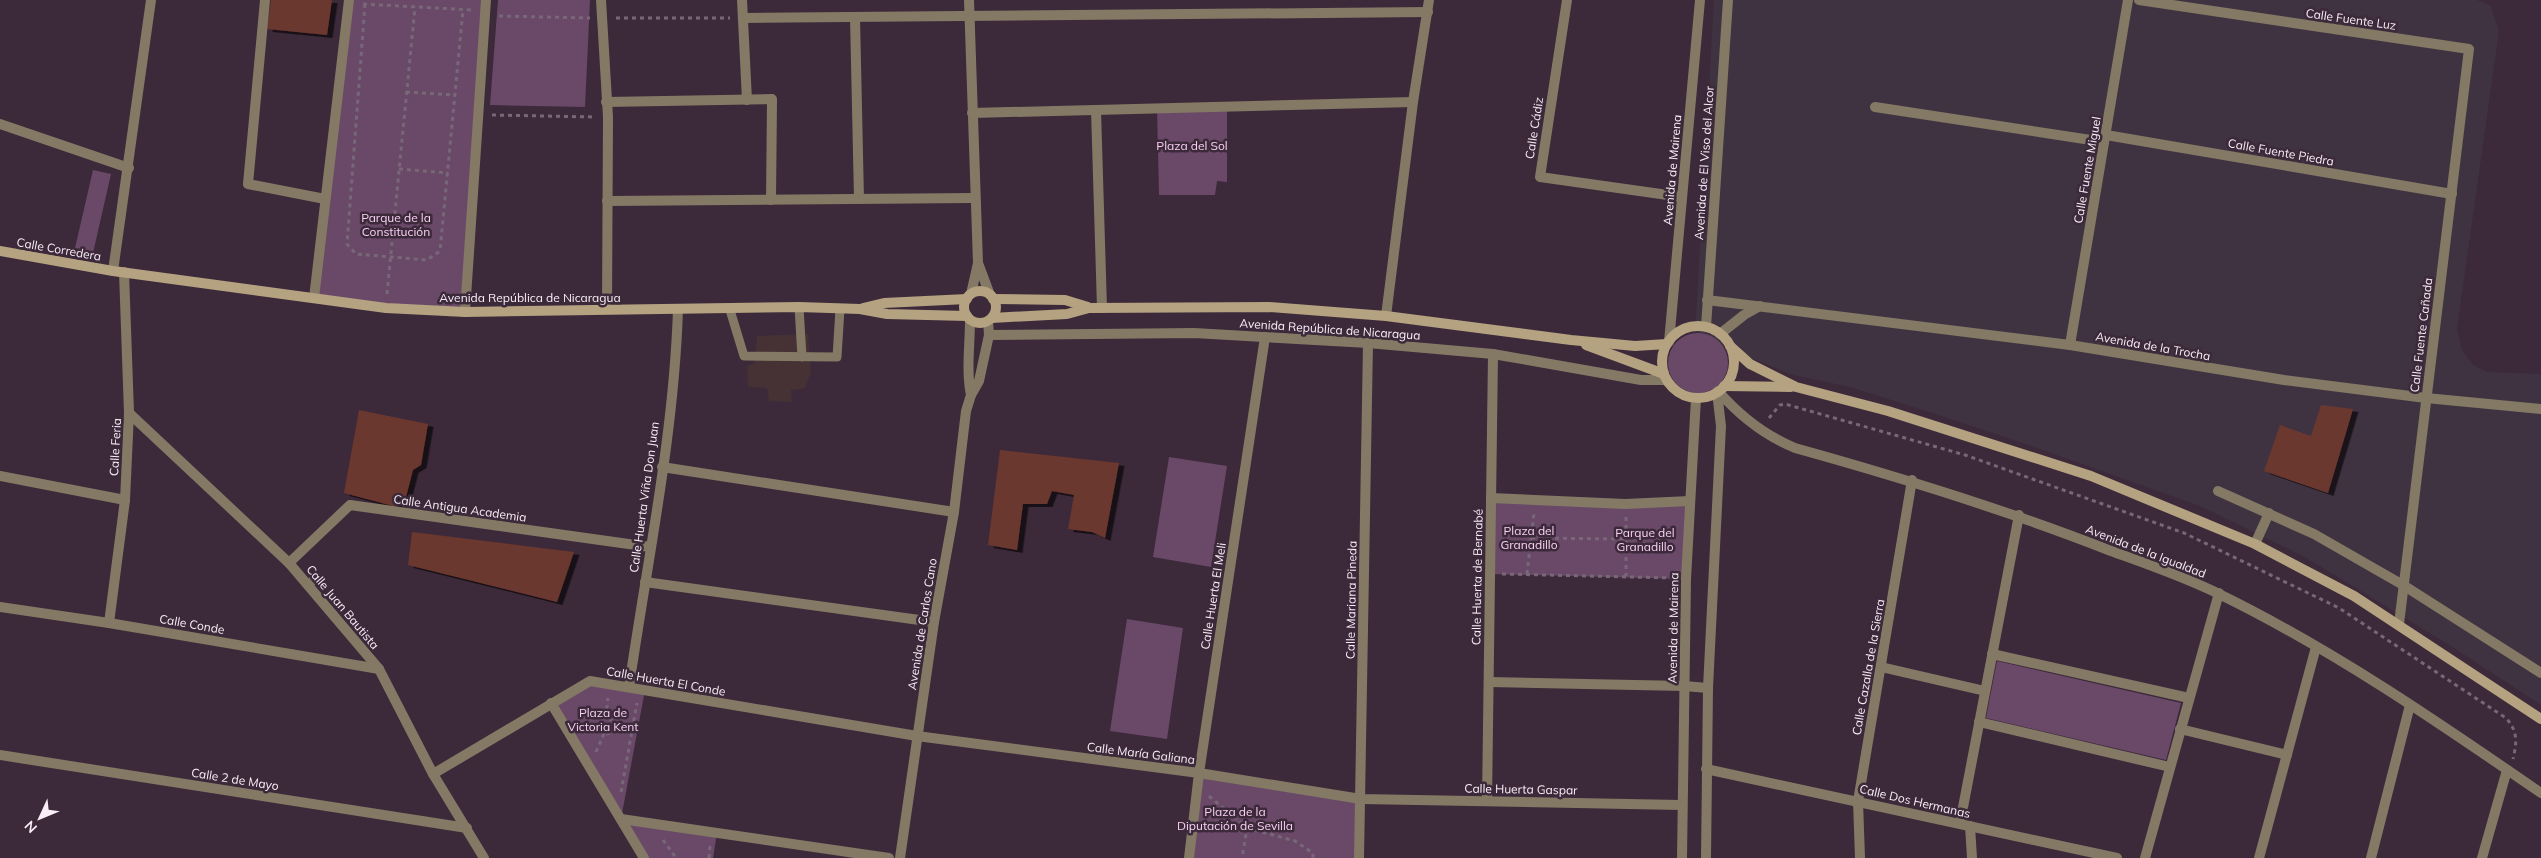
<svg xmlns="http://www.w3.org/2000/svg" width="2541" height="858" font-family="Mulish,sans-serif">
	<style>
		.commercial { fill: #463235 }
		.industrial { fill: #403341 }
		.green { fill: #6a4968 }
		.building { fill: #6a372e; filter: url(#shadow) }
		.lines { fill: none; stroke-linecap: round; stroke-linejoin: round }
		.path { stroke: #786877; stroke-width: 3; stroke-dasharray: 4 4; stroke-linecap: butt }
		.lane { stroke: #847964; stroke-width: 9 }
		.street { stroke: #847964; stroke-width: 10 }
		.secondary { stroke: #b4a280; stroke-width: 10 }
		.labels { text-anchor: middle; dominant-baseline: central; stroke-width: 5; stroke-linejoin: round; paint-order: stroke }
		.street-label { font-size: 12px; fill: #f9edf8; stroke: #3c293a }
		.park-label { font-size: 12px; fill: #f8d1f4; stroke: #3c293a }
	</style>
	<defs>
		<filter id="shadow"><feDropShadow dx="5.5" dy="3" stdDeviation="0" flood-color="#0009"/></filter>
	</defs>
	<rect width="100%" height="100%" fill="#3c293a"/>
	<!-- commercial -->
	<path class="commercial" d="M 808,334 L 811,372 L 805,388 L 791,390 L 792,402 L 769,401 L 767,388 L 748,387 L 747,366 L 754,364 L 757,336 Z"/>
	<!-- industrial -->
	<path class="industrial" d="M 1714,0 L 2477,0 L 2490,5 L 2499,31 L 2457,329 L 2462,350 L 2473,365 L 2488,372 L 2541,374 L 2541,705 L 2451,646 L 2305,557 L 2200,506 L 2023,443 L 1926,411 L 1850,387 L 1793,375 L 1698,337 L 1696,317 Z"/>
	<!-- green -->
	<g class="green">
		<path d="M 349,0 L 486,0 L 462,310 L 314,298 Z"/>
		<path d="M 498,0 L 590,0 L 585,107 L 490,105 Z"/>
		<path d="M 1227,106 L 1227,182 L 1217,181 L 1215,195 L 1159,195 L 1157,108 Z"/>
		<path d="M 93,170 L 111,174 L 93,253 L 75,248 Z"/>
		<circle cx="1698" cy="363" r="30"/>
		<path d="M 1169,457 L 1227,466 L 1211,567 L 1153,557 Z"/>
		<path d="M 1491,498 L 1690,501 L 1686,579 L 1490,574 Z"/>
		<path d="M 1127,619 L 1183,628 L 1167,739 L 1110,731 Z"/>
		<path d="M 1997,661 L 2181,703 L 2166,760 L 1986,718 Z"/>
		<path d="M 590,681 L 645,690 L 621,819 L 717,833 L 713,858 L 644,858 L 551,703 Z"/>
		<path d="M 1199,773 L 1361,799 L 1359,858 L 1189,858 Z"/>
	</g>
	<!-- building -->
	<g class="building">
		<path d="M 271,0 L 332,0 L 327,35 L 267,29 Z"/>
		<path d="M 2321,405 L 2353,409 L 2328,493 L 2264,471 L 2280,425 L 2311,436 Z"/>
		<path d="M 359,410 L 428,424 L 421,465 L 413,470 L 406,497 L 398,496 L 397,507 L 344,493 Z"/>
		<path d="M 1000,450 L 1119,463 L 1105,538 L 1092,532 L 1068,529 L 1074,495 L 1052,491 L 1047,504 L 1023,504 L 1017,550 L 988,545 Z"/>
		<path d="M 412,532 L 574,552 L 557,602 L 408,565 Z"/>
	</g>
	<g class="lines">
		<!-- path -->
		<g class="path">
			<path d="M 363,4 L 472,10"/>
			<path d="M 365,4 L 347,244 L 356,254 L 427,260 L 440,251 L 463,10"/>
			<path d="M 499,16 L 590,18"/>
			<path d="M 616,18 L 730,18"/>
			<path d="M 406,92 L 455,95"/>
			<path d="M 492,115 L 595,117"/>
			<path d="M 399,169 L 448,173"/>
			<path d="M 387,294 L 415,7"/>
			<path d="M 1769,418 L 1780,405 L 1785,404 L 1965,455 L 2184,533 L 2339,608 L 2506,718 C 2518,731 2517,742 2513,759"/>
			<path d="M 1626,517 L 1626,576"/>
			<path d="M 1531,538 L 1626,539"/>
			<path d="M 1502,574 L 1673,578"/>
			<path d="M 1527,574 L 1534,513"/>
			<path d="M 606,717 L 608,698"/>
			<circle cx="606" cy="726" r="8"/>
			<path d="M 614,727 L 633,729"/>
			<path d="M 596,752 L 604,734"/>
			<path d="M 621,792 L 637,703"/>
			<path d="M 1209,796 L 1247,828 L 1242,858"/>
			<path d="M 1247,828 L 1295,841 L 1313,853 L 1313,858"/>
			<path d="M 663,840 L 676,858"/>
			<path d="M 709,858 L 710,846"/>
		</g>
		<!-- lane -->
		<g class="lane">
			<path d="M 799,307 L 802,357"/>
			<path d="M 730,310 L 744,356 L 837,357 L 840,309"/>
			<path d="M 308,586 L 316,577"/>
		</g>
		<!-- street -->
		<g class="street">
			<path d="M 265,0 L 248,184 L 325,199"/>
			<path d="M 601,0 L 608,117 L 607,309"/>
			<path d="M 742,0 L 747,100"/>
			<path d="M 969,0 L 978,263 L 990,295"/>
			<path d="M 1567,0 L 1540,177 L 1682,197"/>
			<path d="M 2139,0 L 2469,49 L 2399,624"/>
			<path d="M 855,17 L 859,199"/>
			<path d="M 743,18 L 1428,12"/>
			<path d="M 606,102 L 772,99 L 771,200"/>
			<path d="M 1875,107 L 2104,142"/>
			<path d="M 1096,110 L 1102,308"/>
			<path d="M 972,113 L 1413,102"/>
			<path d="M 0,124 L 129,168"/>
			<path d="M 2106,135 L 2452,194"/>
			<path d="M 607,201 L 974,198"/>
			<path d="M 113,271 L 151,0"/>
			<path d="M 971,294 L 978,263"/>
			<path d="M 314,298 L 349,0"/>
			<path d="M 1707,300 L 2070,345 L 2284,380 L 2426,398 L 2541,409"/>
			<path d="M 465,312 L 486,0"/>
			<path d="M 1386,316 L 1413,102 L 1429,0"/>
			<path d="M 970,320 C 970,345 966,371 971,395"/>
			<path d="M 1706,327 L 1728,0"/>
			<path d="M 1720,334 L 1744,315 L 1760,306"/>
			<path d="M 989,335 L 1194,333 L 1368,343 L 1493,354 L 1641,380 L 1666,380"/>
			<path d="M 1669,342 L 1700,0"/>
			<path d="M 2070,345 L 2128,0"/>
			<path d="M 1718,391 C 1739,415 1766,436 1795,448 C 1903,478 2007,510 2111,551 C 2147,564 2185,577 2219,594 C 2332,649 2438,722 2541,793"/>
			<path d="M 129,413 L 289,563 L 379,669 L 433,774 L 484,858"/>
			<path d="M 662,467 L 954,512"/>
			<path d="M 0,476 L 125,500"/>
			<path d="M 2218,491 L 2314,534 L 2403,585 L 2541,673"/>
			<path d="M 1491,498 L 1625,504 L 1690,501"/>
			<path d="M 2255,544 L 2269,513"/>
			<path d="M 289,563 L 350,505 L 650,547"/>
			<path d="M 645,582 L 934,622"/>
			<path d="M 0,607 L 109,623 L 379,669"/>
			<path d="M 109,623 L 125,500 L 129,413 L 124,272"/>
			<path d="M 1992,654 L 2189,698"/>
			<path d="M 1881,667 L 1985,691"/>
			<path d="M 1489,682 L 1684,686 L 1708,688"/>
			<path d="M 629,687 C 647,562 674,436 678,309"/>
			<path d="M 551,703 L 644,858"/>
			<path d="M 1979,722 L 2170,767"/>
			<path d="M 2180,729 L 2287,755"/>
			<path d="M 0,755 L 467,828"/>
			<path d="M 1706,769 L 2117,858"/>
			<path d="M 433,774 L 590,681 L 917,736 L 1199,773 L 1361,799 L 1681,805"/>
			<path d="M 1487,801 L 1493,354"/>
			<path d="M 621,819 L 889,858"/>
			<path d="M 1960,823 L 2019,515"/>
			<path d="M 1970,826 L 1972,858"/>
			<path d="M 900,858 L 934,622 L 954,512 L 966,411 L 971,395 L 979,381 L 989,335 L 988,321"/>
			<path d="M 1189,858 L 1199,773 L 1265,337"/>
			<path d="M 1359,858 L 1368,343"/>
			<path d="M 1682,858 L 1686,579 L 1696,398"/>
			<path d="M 1706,858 L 1708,688 L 1721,426 L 1717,392"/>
			<path d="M 1860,858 L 1858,801 L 1912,480"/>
			<path d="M 2145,858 L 2219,593"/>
			<path d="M 2259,858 L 2316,647"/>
			<path d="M 2371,858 L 2410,705"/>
			<path d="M 2482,858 L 2507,770"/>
		</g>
		<!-- secondary -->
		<g class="secondary">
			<path d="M 0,251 L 113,271 L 386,308 L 465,312 L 799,307 L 860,309 L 887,314 L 967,316"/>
			<circle cx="980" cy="307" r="16"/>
			<path d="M 993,299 L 1065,300 L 1088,307"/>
			<path d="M 863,308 L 884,303 L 967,299"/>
			<path d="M 992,318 L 1067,314 L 1089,308 L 1269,307 L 1386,316 L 1571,340 L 1635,346 L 1667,344"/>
			<circle cx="1698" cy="362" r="36"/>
			<path d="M 1586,345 L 1664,374"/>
			<path d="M 1730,346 L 1750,364 L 1796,387 L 1888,411 L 2091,476 L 2255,544 L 2354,596 L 2541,719"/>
			<path d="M 1724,386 L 1791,387"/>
		</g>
	</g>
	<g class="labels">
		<!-- street labels -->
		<g class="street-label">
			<text transform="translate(2351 19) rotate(8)">Calle Fuente Luz</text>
			<text transform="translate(1534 128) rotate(-81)">Calle Cádiz</text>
			<text transform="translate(2281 152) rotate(10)">Calle Fuente Piedra</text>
			<text transform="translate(1704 163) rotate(-86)">Avenida de El Viso del Alcor</text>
			<text transform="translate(1672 170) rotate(-85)">Avenida de Mairena</text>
			<text transform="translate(2087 170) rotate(-80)">Calle Fuente Miguel</text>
			<text transform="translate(59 249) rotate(10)">Calle Corredera</text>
			<text x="530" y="297">Avenida República de Nicaragua</text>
			<text transform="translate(1330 329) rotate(4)">Avenida República de Nicaragua</text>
			<text transform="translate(2421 335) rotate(-83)">Calle Fuente Cañada</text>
			<text transform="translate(2153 346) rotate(10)">Avenida de la Trocha</text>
			<text transform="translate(115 447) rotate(-87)">Calle Feria</text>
			<text transform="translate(644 497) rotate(-82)">Calle Huerta Viña Don Juan</text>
			<text transform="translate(460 508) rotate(8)">Calle Antigua Academia</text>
			<text transform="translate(2146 551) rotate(21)">Avenida de la Igualdad</text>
			<text transform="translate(1477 577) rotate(-89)">Calle Huerta de Bernabé</text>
			<text transform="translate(1213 596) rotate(-81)">Calle Huerta El Meli</text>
			<text transform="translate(1351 600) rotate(-89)">Calle Mariana Pineda</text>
			<text transform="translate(343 607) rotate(50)">Calle Juan Bautista</text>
			<text transform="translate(192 624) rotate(10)">Calle Conde</text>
			<text transform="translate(922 624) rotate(-81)">Avenida de Carlos Cano</text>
			<text transform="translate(1673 628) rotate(-89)">Avenida de Mairena</text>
			<text transform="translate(1868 667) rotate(-80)">Calle Cazalla de la Sierra</text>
			<text transform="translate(666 681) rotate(10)">Calle Huerta El Conde</text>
			<text transform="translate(1141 753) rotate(7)">Calle María Galiana</text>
			<text transform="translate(235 779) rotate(9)">Calle 2 de Mayo</text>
			<text transform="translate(1521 789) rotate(1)">Calle Huerta Gaspar</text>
			<text transform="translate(1915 801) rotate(13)">Calle Dos Hermanas</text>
		</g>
		<!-- park labels -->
		<g class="park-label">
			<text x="1192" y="145">Plaza del Sol</text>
			<text x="396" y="217">Parque de la<tspan x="396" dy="14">Constitución</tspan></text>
			<text x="1529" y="530">Plaza del<tspan x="1529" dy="14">Granadillo</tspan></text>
			<text x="1645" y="532">Parque del<tspan x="1645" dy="14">Granadillo</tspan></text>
			<text x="603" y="712">Plaza de<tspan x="603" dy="14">Victoria Kent</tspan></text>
			<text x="1235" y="811">Plaza de la<tspan x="1235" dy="14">Diputación de Sevilla</tspan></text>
		</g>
	</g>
	<!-- north arrow -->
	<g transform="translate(40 818) rotate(226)" stroke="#3c293a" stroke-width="4" paint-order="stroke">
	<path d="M0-4L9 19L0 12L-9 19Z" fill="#f9edf8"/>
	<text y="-8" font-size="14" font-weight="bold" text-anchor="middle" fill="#f9edf8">N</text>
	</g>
</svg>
